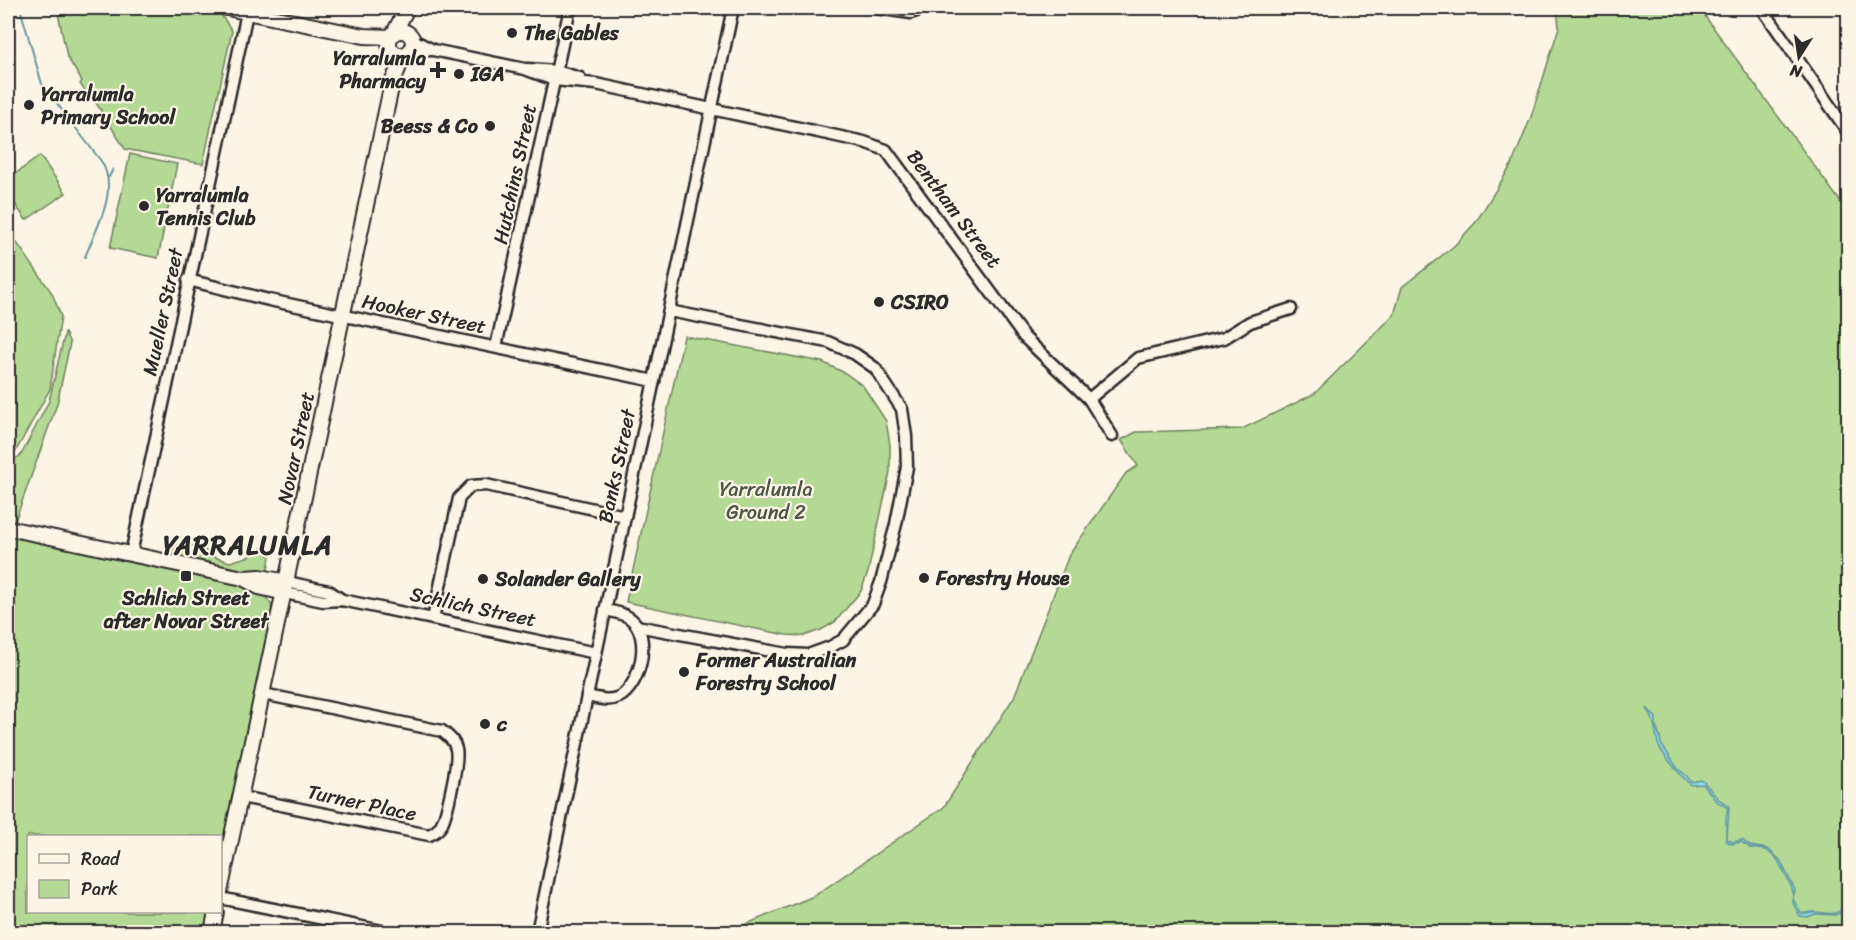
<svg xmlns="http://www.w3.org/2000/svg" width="1856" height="940" font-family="Sriracha,sans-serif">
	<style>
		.green { fill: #b3d995; stroke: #6f8260; stroke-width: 1.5 }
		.water { fill: #8cdbe9; stroke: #65959d; stroke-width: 1.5 }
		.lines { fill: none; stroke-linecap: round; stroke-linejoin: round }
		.stream { stroke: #65959d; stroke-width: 2 }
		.street-casing { stroke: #2b2b2b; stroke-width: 15 }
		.secondary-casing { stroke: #2b2b2b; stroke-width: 18 }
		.street { stroke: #fcf5e5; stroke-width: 10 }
		.secondary { stroke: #fcf5e5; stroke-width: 14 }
		.poi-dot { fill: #2b2b2b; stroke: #fcf5e5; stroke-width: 2 }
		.labels { text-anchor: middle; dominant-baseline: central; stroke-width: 4.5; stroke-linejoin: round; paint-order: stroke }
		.poi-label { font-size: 20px; font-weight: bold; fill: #2b2b2b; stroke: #fcf5e5; text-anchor: start }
		.street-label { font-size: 20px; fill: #2b2b2b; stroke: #fcf5e5 }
		.park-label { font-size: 20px; fill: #4d5646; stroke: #fcf5e5 }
		.district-label { font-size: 26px; font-weight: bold; letter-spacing: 1.5px; fill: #2b2b2b; stroke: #fcf5e5 }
	</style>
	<rect width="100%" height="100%" fill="#fcf5e5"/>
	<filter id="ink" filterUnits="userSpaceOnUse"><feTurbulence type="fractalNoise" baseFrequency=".0167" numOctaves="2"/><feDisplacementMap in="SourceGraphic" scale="12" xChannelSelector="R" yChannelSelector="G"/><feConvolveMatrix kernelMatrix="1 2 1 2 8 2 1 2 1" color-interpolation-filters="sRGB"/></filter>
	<g filter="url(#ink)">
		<!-- green -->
		<g class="green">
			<path d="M 57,8 L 191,8 L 220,13 L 232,31 L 203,164 L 125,149 L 93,98 L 90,98 L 80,84 L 82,81 L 67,57 Z"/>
			<path d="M 1557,8 L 1699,8 L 1848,212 L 1848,932 L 727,932 L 814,896 L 944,807 L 1014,697 L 1069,555 L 1126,473 L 1138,466 L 1121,440 L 1136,432 L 1242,429 L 1314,394 L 1394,315 L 1402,287 L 1454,246 L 1476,222 L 1512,164 L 1531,117 L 1559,27 Z"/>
			<path d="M 130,154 L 177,164 L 158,258 L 110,248 Z"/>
			<path d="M 40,156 L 66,193 L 26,220 L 8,194 L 8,179 Z"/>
			<path d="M 8,230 L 52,293 L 61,316 L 50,389 L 16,451 L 8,455 Z"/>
			<path d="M 65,333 L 70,343 L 57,404 L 14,524 L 8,523 L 8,464 L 21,455 L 49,401 Z"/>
			<path d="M 684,336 L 822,362 L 845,373 L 863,386 L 886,421 L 890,445 L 890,472 L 868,572 L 861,591 L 835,622 L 821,630 L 804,636 L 786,635 L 626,602 Z"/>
			<path d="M 8,535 L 137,564 L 161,556 L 181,543 L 202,548 L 214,557 L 230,562 L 250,556 L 261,548 L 270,556 L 268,570 L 262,570 L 268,581 L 264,595 L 271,604 L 272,611 L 221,860 L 220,836 L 28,836 L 28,912 L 210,912 L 205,932 L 8,932 Z"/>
		</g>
		<!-- water -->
		<path class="water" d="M 1647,708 L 1656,718 L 1656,727 L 1660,737 L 1661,744 L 1678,769 L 1687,776 L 1691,782 L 1701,780 L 1704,782 L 1718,799 L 1729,806 L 1727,839 L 1733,842 L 1742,840 L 1750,846 L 1768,849 L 1780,860 L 1795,890 L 1793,899 L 1801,913 C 1807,914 1810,911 1816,912 C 1828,913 1838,918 1845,903 L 1848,904 L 1848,911 L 1844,911 L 1835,915 L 1815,914 L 1807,917 L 1800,916 L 1793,903 L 1793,892 L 1790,884 L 1777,859 L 1766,850 L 1750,848 L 1741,842 L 1732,844 L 1726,841 L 1726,817 L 1728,808 L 1716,801 L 1703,784 L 1691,785 C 1684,779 1660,752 1658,744 C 1655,731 1655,720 1647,708 Z"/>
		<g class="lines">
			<!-- stream -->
			<g class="stream">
				<path d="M 20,8 L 42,84 L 101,161 C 120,191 96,228 85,257"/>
				<path d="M 109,177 L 113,169"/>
			</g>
			<!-- street casing -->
			<g class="street-casing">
				<g id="street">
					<path d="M 876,8 L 911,13 L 926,8"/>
					<path d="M 1762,8 L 1848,132"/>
					<path d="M 413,40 L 433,50 L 525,69 L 554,80 L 596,84 L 864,142 L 886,150 L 1024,337 L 1089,399 L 1112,436"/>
					<path d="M 411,51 L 430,50"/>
					<path d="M 528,69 L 556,71 L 580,78"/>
					<path d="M 188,280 L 269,300 L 654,381"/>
					<path d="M 496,347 L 570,8"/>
					<path d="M 1089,399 L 1138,358 L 1224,338 L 1250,322 L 1291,309"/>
					<path d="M 131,554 L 248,8"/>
					<path d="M 287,582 L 329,591 L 342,600"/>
					<path d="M 285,593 L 323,601 L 342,600 L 596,653"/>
					<path d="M 433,619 L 459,498 L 471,486 L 486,485 L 625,516"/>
					<path d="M 637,626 L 787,654 L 808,655 L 830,647 L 843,640 L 873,604 L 881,582 L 896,524 L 907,467 L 906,436 L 902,409 L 875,368 L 855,354 L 828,342 L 669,311"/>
					<path d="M 587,696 C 598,698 608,702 619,697 C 641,685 652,636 631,619 C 624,613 614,612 605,610"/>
					<path d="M 241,797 L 429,835 C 434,833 437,831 440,827 C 447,816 459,761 456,749 C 454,740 448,736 442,731 L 263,694"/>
					<path d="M 220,898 L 387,932"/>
					<path d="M 537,932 L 733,8"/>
				</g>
			</g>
			<!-- secondary casing -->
			<g class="secondary-casing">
				<g id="secondary">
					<path d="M 227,8 L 364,36 L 390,37"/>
					<circle cx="401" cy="43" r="12"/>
					<path d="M 394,33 L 407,8"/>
					<path d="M 8,528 L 243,578 L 260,577 L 287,582"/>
					<path d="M 243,578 L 259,587 L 285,593"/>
					<path d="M 220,892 L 392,83 L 404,55"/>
					<path d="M 212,932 L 216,912"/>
				</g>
			</g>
			<!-- street -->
			<use href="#street" class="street"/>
			<!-- secondary -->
			<use href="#secondary" class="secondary"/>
		</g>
	</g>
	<!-- markers -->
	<g class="poi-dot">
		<circle cx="512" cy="33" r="6"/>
		<path d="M435 61h6v6h6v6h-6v6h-6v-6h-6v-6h6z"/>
		<circle cx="459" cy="74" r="6"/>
		<circle cx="29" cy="105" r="6"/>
		<circle cx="490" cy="126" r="6"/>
		<circle cx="144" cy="206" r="6"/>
		<circle cx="879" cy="302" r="6"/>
		<rect x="180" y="570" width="12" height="12" rx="3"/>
		<circle cx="924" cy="578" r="6"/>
		<circle cx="483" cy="579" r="6"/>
		<circle cx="684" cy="672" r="6"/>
		<circle cx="485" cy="724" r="6"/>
	</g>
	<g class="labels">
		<!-- poi labels -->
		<g class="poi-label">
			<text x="524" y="33">The Gables</text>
			<text x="426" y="58" text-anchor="end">Yarralumla<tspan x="426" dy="23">Pharmacy</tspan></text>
			<text x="471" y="74">IGA</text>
			<text x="41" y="94">Yarralumla<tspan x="41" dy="23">Primary School</tspan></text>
			<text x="478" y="126" text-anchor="end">Beess &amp; Co</text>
			<text x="156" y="195">Yarralumla<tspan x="156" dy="23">Tennis Club</tspan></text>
			<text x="891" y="302">CSIRO</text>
			<text x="936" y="578">Forestry House</text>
			<text x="495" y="579">Solander Gallery</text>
			<text x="186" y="598" text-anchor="middle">Schlich Street<tspan x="186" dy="23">after Novar Street</tspan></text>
			<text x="696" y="660">Former Australian<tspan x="696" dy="23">Forestry School</tspan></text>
			<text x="497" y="724">c</text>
		</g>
		<!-- street labels -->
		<g class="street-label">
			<text transform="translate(515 174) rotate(-78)">Hutchins Street</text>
			<text transform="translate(954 209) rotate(53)">Bentham Street</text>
			<text transform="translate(163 312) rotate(-78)">Mueller Street</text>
			<text transform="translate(424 314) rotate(12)">Hooker Street</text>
			<text transform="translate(296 448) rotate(-78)">Novar Street</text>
			<text transform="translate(617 466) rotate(-78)">Banks Street</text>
			<text transform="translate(473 607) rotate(12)">Schlich Street</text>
			<text transform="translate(362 803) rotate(12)">Turner Place</text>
		</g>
		<!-- park labels -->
		<g class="park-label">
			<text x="766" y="489">Yarralumla<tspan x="766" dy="23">Ground 2</tspan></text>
		</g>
		<!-- district labels -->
		<g class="district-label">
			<text x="248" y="545">YARRALUMLA</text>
		</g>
	</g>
	<!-- margin -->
	<rect width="1856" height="940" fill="none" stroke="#fcf5e5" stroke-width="30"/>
	<rect x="15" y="15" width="1826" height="910" fill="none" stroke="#2b2b2b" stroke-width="2" filter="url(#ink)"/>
	<!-- legend -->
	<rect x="27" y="835" width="195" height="78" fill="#fcf5e5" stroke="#a8a49b" stroke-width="1.5"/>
	<rect x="39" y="854" width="30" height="9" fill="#fcf5e5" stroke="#a8a49b" stroke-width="1.5"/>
	<text x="81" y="865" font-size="18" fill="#2b2b2b">Road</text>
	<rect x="39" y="880" width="30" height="18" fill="#b3d995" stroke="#a8a49b" stroke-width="1.5"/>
	<text x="81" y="895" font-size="18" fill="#2b2b2b">Park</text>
	<!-- north arrow -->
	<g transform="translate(1799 57) rotate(192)" stroke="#fcf5e5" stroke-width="4.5" paint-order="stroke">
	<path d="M0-4.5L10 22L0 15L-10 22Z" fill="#2b2b2b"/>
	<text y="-9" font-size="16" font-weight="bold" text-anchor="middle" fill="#2b2b2b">N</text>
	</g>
</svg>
